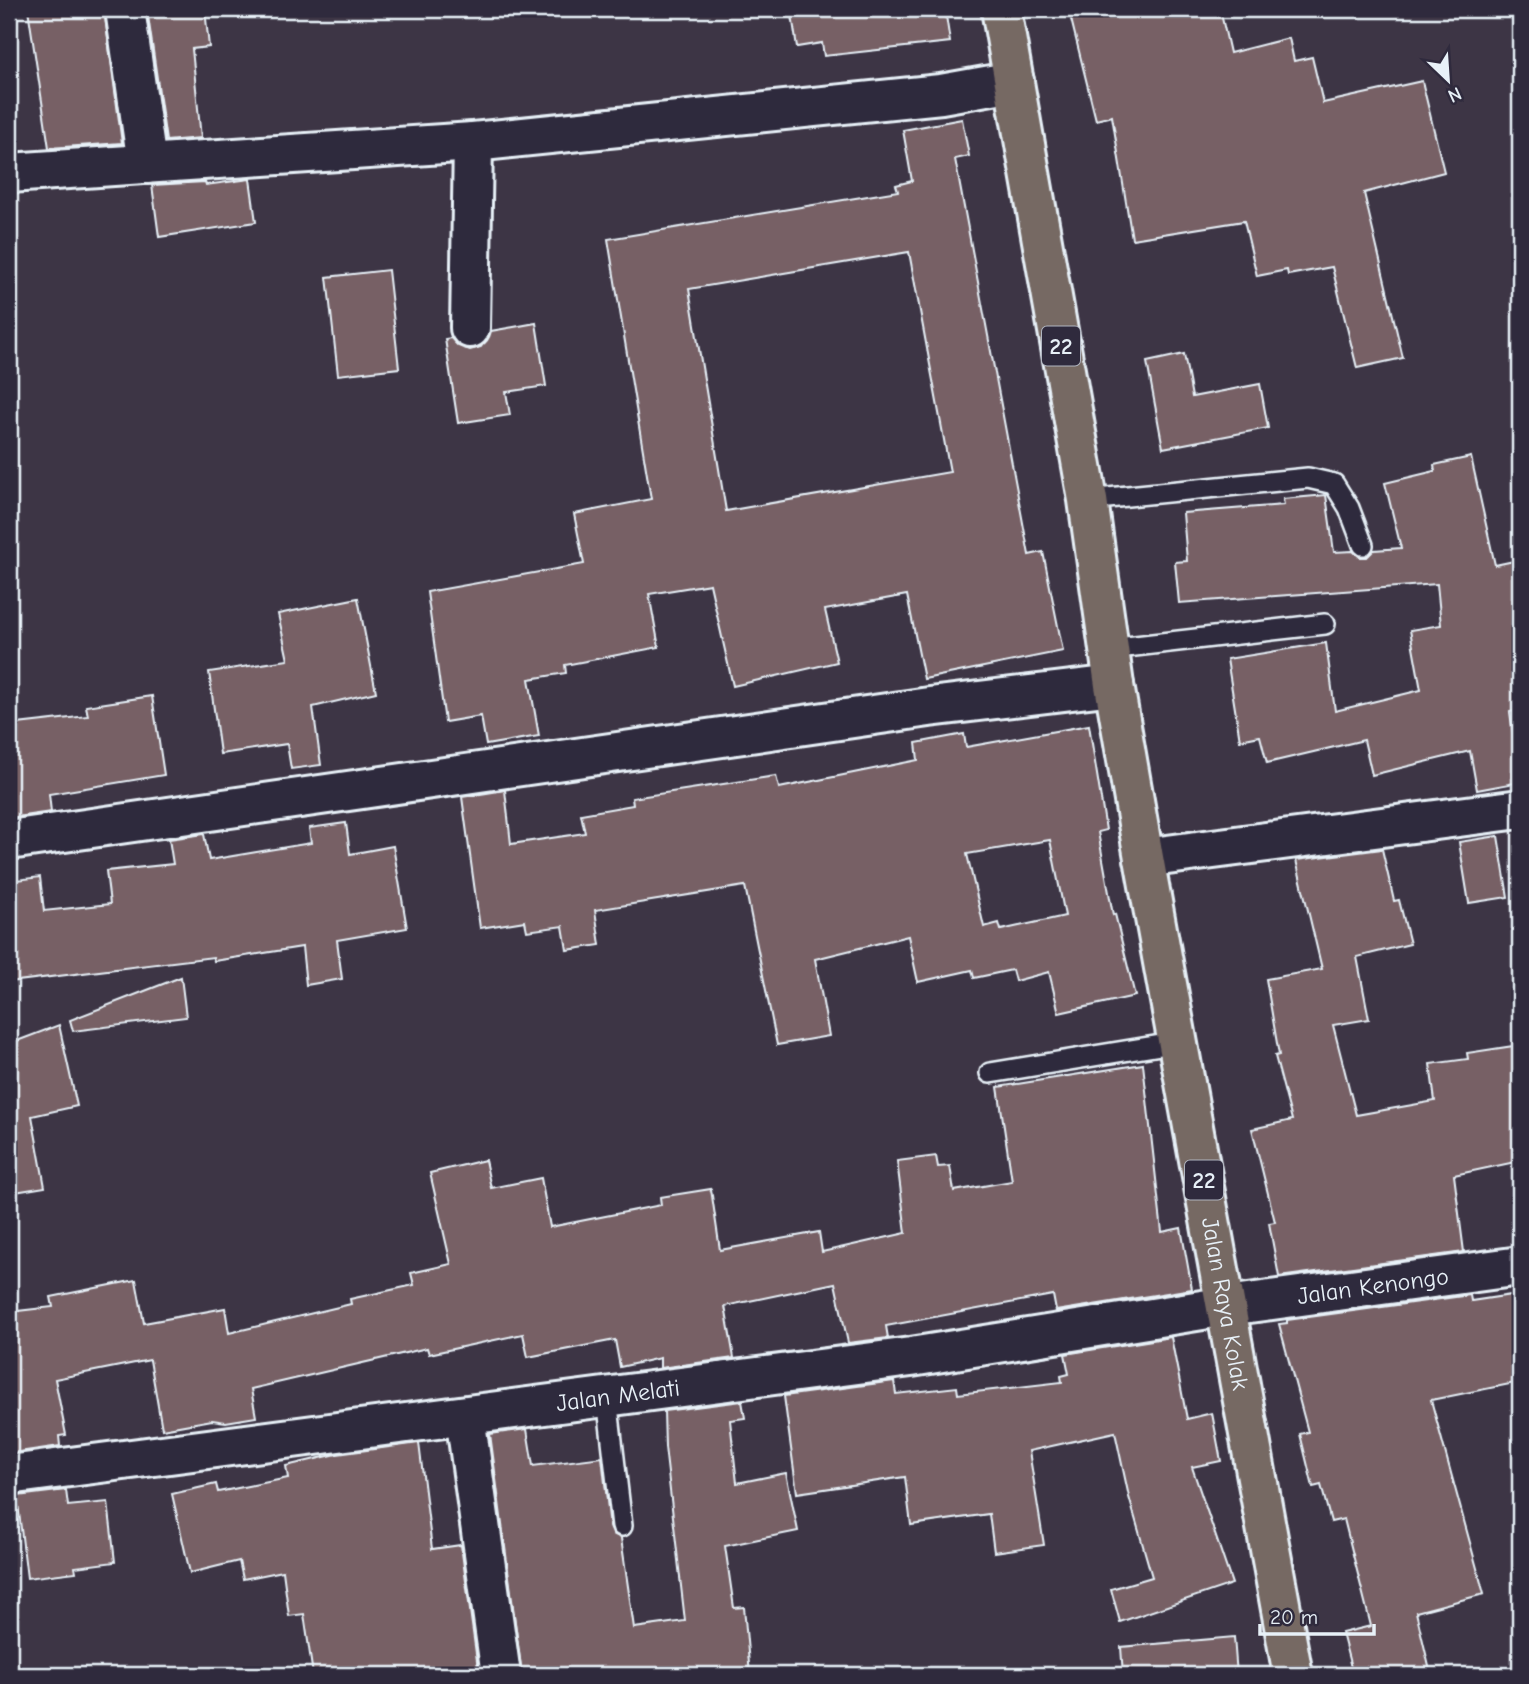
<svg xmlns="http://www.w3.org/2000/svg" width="1529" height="1684" font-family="'Comic Neue',sans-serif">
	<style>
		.building { fill: #776165; stroke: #e8f1f8; stroke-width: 2; fill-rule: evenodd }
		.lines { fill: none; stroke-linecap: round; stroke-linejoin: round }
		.service-casing { stroke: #e8f1f8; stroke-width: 24 }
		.minor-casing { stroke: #e8f1f8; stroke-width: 44 }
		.tertiary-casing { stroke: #e8f1f8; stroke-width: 44 }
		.trunk-casing { stroke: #e8f1f8; stroke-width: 44 }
		.service { stroke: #2f2a3d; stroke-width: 19 }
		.minor { stroke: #2f2a3d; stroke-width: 38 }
		.tertiary { stroke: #2f2a3d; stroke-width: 38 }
		.trunk { stroke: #766964; stroke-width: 38 }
		.labels { text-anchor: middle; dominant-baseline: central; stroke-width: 7; stroke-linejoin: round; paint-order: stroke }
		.shield { fill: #2f2a3d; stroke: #b0b5c0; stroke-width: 2 }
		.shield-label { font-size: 23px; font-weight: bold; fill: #e8f1f8 }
		.street-label { font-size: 24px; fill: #e8f1f8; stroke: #2f2a3d }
	</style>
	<rect width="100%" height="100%" fill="#3d3545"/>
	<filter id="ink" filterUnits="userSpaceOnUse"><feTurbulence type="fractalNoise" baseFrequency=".0143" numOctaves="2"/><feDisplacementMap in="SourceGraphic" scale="14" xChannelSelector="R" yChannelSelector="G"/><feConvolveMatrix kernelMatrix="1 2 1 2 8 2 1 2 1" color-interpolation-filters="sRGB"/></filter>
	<g filter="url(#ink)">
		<!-- building -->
		<g class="building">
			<path d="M 28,9 L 104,9 L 122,143 L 49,148 Z"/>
			<path d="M 147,9 L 205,9 L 209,47 L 192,49 L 201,138 L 166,141 Z"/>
			<path d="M 791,9 L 945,9 L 950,42 L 824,56 L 822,43 L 797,47 Z"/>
			<path d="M 1082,9 L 1220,9 L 1230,53 L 1289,38 L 1294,61 L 1312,57 L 1323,103 L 1422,81 L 1444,172 L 1364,193 L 1403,358 L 1357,368 L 1332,267 L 1288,275 L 1287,270 L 1257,276 L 1244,221 L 1132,239 L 1112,116 L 1096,120 L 1070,15 L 1083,12 Z"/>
			<path d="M 962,119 L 969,156 L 955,159 L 1029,555 L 1043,552 L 1063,651 L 924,679 L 907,595 L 825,610 L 837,662 L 733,686 L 710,584 L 649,594 L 659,647 L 565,665 L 566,673 L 529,679 L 539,736 L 486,745 L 481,716 L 445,722 L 427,592 L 584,564 L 574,514 L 651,499 L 608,239 L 898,191 L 896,185 L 912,181 L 903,130 ZM 909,252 L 950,472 L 726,511 L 689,289 Z"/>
			<path d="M 250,179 L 256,222 L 159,237 L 152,185 L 205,182 L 206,185 Z"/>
			<path d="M 388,270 L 399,368 L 338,375 L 327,277 Z"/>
			<path d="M 536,323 L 546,386 L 506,392 L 510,415 L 458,423 L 445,339 L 451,338 L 458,346 L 470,350 L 481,347 L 491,331 Z"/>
			<path d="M 1184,354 L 1192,397 L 1260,384 L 1268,428 L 1163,448 L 1147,362 Z"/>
			<path d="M 1471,457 L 1495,565 L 1514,561 L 1520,594 L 1520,710 L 1510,712 L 1520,782 L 1477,790 L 1470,751 L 1372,775 L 1364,740 L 1267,763 L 1260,736 L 1240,740 L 1227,659 L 1326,643 L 1335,711 L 1421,690 L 1410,630 L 1441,625 L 1437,584 L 1179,603 L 1175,562 L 1187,561 L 1183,513 L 1284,505 L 1283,499 L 1326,495 L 1334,552 L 1353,551 L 1360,557 L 1367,557 L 1374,550 L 1401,548 L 1385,483 L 1435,471 L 1434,465 Z"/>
			<path d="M 358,598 L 376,692 L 313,707 L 321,765 L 291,769 L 287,744 L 220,754 L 209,672 L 288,660 L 278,614 Z"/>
			<path d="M 152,696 L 164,775 L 49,794 L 51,812 L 9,818 L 9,725 L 88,716 L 86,706 Z"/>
			<path d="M 1089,725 L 1106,830 L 1098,832 L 1113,915 L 1115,914 L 1135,996 L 1059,1013 L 1049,972 L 1015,981 L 1012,970 L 974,978 L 972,970 L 918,982 L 908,936 L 815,959 L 829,1036 L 777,1045 L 745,886 L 595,910 L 600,945 L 567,950 L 563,926 L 527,931 L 525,921 L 480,928 L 462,797 L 505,790 L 511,844 L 585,833 L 581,814 L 633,805 L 632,798 L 776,776 L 779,788 L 918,760 L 916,743 L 964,734 L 966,747 ZM 1050,840 L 1065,916 L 1001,930 L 999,923 L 984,927 L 967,854 Z"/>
			<path d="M 346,823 L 350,854 L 393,846 L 407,928 L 337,940 L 342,979 L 306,985 L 302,947 L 214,961 L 213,957 L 9,982 L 9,881 L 40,877 L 44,911 L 110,904 L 106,871 L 173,864 L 169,839 L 204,834 L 209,860 L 311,843 L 309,828 Z"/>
			<path d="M 1498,836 L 1508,897 L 1469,903 L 1459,842 Z"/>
			<path d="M 1382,849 L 1394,901 L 1399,900 L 1410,944 L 1357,957 L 1369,1019 L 1333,1025 L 1356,1115 L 1435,1101 L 1430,1064 L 1468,1059 L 1467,1053 L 1520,1045 L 1520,1161 L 1454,1175 L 1464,1252 L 1279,1277 L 1269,1223 L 1275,1222 L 1252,1129 L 1292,1120 L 1275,1056 L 1279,1055 L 1266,979 L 1322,969 L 1296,860 Z"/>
			<path d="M 181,977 L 186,1017 L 73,1031 L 70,1020 Z"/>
			<path d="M 59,1025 L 77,1106 L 32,1116 L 45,1187 L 9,1193 L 9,1044 Z"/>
			<path d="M 1143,1064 L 1162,1232 L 1181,1228 L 1192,1289 L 1056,1311 L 1053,1295 L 886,1326 L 888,1338 L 848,1343 L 835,1283 L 725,1306 L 734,1358 L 660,1368 L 660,1358 L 620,1367 L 615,1340 L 528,1357 L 523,1334 L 429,1354 L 427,1348 L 251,1389 L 256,1417 L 226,1422 L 212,1420 L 162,1429 L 150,1360 L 55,1379 L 66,1435 L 59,1436 L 60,1446 L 12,1453 L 9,1428 L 9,1312 L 53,1307 L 51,1297 L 136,1280 L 144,1323 L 225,1308 L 229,1333 L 351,1304 L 350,1299 L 414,1285 L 411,1273 L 451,1264 L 430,1173 L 485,1160 L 491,1188 L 541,1178 L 550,1227 L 661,1205 L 660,1197 L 711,1189 L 720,1250 L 819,1232 L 822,1252 L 906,1233 L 897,1161 L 936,1156 L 938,1167 L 950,1166 L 954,1191 L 1012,1181 L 998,1087 Z"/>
			<path d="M 1518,1294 L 1520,1382 L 1431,1400 L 1484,1594 L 1416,1612 L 1431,1675 L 1353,1675 L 1342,1633 L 1371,1626 L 1344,1519 L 1331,1522 L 1321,1485 L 1313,1487 L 1300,1434 L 1308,1432 L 1279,1324 L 1287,1323 L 1287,1320 L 1470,1295 L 1471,1301 Z"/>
			<path d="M 1171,1337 L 1187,1419 L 1212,1413 L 1221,1461 L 1192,1467 L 1232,1584 L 1120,1622 L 1111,1589 L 1152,1577 L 1129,1497 L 1115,1432 L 1029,1451 L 1044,1545 L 994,1552 L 989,1514 L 911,1525 L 905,1477 L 797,1493 L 784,1396 L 894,1381 L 896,1394 L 957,1387 L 958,1394 L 1062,1382 L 1061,1376 L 1069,1374 L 1065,1354 Z"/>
			<path d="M 742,1401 L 745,1418 L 730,1420 L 737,1483 L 786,1473 L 798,1531 L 725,1546 L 734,1608 L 744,1607 L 750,1675 L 522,1675 L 490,1434 L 527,1429 L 533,1466 L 602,1457 L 610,1527 L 613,1534 L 621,1538 L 634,1628 L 685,1621 L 665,1447 L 664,1411 Z"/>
			<path d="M 419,1443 L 432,1549 L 461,1545 L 479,1675 L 313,1675 L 304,1614 L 289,1616 L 283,1571 L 243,1579 L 239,1561 L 190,1573 L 172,1494 L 216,1484 L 218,1492 L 288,1478 L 286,1466 L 337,1454 Z"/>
			<path d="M 66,1490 L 68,1506 L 108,1502 L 115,1562 L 75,1567 L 76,1572 L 27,1578 L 17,1496 Z"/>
			<path d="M 1234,1637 L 1237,1675 L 1123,1675 L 1121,1647 Z"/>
		</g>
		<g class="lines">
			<!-- service casing -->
			<g class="service-casing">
				<g id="service">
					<path d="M 1088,500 L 1308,478 L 1334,484 L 1349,508 L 1363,545"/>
					<path d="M 1109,649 L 1325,624"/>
					<path d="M 990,1073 L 1179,1042"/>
					<path d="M 607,1398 L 622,1526"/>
				</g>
			</g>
			<!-- minor casing -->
			<g class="minor-casing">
				<g id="minor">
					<path d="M 125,9 L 147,164"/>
					<path d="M 9,173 L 473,142 L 941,94 L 1014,81"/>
					<path d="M 470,328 L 473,142"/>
					<path d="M 1144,858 L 1520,809"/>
					<path d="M 465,1416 L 501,1675"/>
					<path id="s1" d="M 9,1475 L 911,1357 L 1227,1306 L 1520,1266"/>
				</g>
			</g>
			<!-- tertiary casing -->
			<g class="tertiary-casing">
				<path id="tertiary" d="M 9,840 L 929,707 L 1114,685"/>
			</g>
			<!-- trunk casing -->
			<g class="trunk-casing">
				<g id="trunk">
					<path id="s2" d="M 1001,9 L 1088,500 L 1114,685 L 1144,858 L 1293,1675"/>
				</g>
			</g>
			<!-- service -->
			<use href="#service" class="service"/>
			<!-- minor -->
			<use href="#minor" class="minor"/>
			<!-- tertiary -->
			<use href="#tertiary" class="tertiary"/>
			<!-- trunk -->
			<use href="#trunk" class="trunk"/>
		</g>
	</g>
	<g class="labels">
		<!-- shield labels -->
		<g class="shield">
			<rect x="1042" y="326.5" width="38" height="39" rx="5"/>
			<rect x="1185" y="1160.5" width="38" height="39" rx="5"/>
		</g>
		<g class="shield-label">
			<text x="1061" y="346">22</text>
			<text x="1204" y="1180">22</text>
		</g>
		<!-- street labels -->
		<g class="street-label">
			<text stroke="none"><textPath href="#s1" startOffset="1377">Jalan Kenongo</textPath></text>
			<text stroke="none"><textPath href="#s2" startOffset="1314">Jalan Raya Kolak</textPath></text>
			<text stroke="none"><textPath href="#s1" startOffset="614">Jalan Melati</textPath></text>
		</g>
	</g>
	<!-- margin -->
	<rect width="1529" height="1684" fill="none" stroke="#2f2a3d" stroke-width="35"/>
	<rect x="18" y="18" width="1494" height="1649" fill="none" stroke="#e8f1f8" stroke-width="2.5" filter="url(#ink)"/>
	<!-- north arrow -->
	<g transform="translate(1448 80) rotate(155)" stroke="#2f2a3d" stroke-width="5" paint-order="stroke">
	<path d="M0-5L12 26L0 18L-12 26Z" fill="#e8f1f8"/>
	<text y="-10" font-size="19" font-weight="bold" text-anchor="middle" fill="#e8f1f8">N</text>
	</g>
	<!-- scale -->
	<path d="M1260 1624v10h114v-10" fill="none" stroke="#e8f1f8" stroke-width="3.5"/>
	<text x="1270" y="1624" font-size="21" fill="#e8f1f8" stroke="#2f2a3d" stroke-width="5" paint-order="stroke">20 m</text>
</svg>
